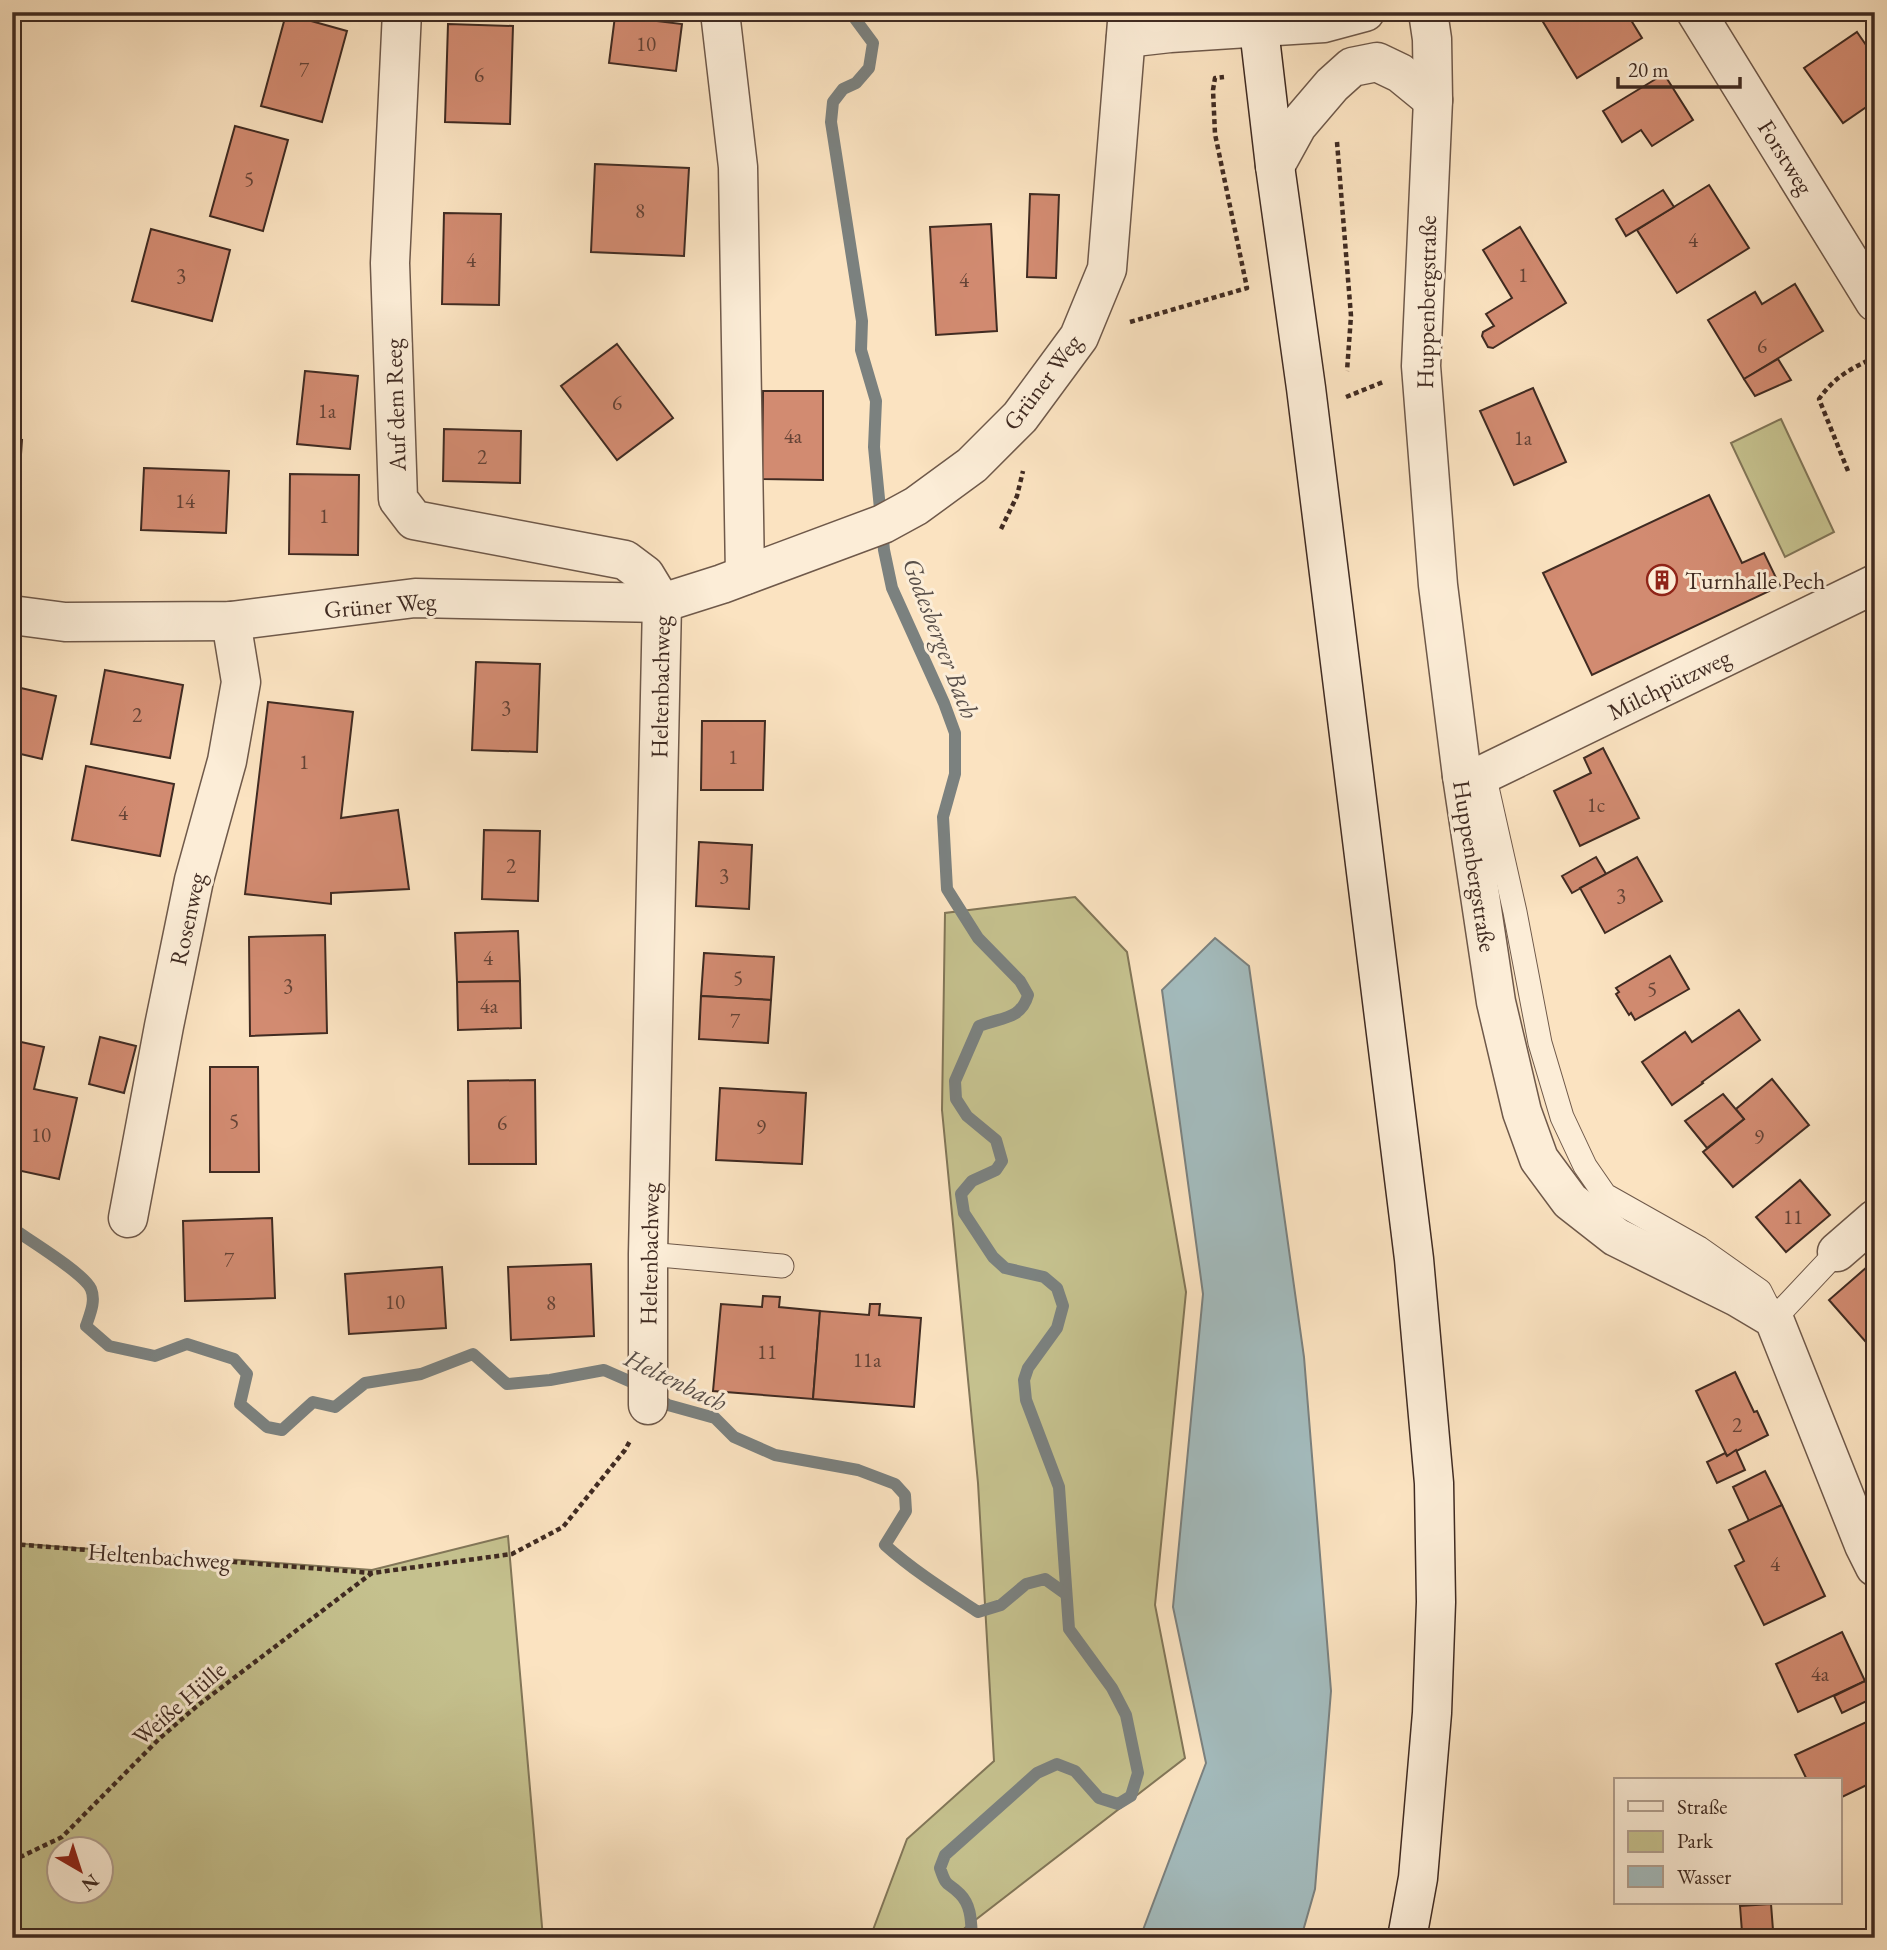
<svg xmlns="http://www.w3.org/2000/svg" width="1887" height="1950" font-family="'EB Garamond',serif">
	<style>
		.green { fill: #c5c18e; stroke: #827658; stroke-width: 2; fill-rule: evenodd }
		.water { fill: #a3bbbd; stroke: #7b817f; stroke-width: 2 }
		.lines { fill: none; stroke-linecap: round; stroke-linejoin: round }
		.stream { stroke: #7b817f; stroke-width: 12 }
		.building { fill: #d28b71; stroke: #402b22; stroke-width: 2 }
		.service-casing { stroke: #6f594a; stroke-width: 25 }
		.minor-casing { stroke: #6f594a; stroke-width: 41 }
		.secondary-casing { stroke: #402b22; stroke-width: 41 }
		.path { stroke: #402b22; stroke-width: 4.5; stroke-dasharray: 5 3.5; stroke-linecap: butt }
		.service { stroke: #fcedd7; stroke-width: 23 }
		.minor { stroke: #fcedd7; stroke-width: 38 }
		.secondary { stroke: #fcedd7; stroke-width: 38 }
		.labels { text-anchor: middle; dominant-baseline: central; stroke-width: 6; stroke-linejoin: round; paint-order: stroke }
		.number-label { font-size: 21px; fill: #644336 }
		.street-label { font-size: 24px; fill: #402b22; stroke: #fcedd7 }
		.poi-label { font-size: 24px; fill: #402b22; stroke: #fcedd7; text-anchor: start }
		.water-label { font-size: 26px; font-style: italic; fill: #594f49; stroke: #fcedd7 }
	</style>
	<rect width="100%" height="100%" fill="#fbe3c1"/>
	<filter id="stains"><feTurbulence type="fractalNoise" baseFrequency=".00286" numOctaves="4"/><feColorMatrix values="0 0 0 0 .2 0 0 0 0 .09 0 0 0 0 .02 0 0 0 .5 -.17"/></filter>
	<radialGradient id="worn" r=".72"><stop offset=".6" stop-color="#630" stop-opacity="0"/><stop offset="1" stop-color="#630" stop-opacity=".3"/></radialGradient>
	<!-- green -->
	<g class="green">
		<path d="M 1781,419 L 1834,532 L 1785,557 L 1731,443 Z"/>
		<path d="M 1075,897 L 1127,952 L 1186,1292 L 1155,1605 L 1185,1758 L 952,1938 L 870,1938 L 907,1839 L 994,1761 L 978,1483 L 942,1110 L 945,913 Z"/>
		<path d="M 508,1536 L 543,1938 L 12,1938 L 12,1543 L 372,1570 ZM 60,1848 L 102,1848 L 102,1890 L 60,1890 Z"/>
	</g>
	<!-- water -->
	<path class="water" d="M 1215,938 L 1249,966 L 1304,1357 L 1331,1691 L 1315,1889 L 1301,1938 L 1146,1938 L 1143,1930 L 1206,1763 L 1173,1607 L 1203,1294 L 1162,990 Z"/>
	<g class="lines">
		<!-- stream -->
		<g class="stream">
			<path d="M 850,12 L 873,43 L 869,68 L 856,83 L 843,89 L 833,102 L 831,122 L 862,321 L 861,350 L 876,401 L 874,447 L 884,550 L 892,588 L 944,703 L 955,733 L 955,774 L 943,817 L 947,889 L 978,938 L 1020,981 L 1028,995 C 1021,1020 1001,1017 979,1026 L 955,1081 L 956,1099 L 967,1116 L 996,1140 L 1002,1161 L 996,1170 L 972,1181 L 961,1194 L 964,1213 L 993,1257 L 1005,1268 L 1044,1277 L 1057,1288 L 1063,1306 L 1057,1328 L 1028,1368 L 1024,1380 L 1026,1400 L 1059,1487 L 1069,1629 L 1112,1688 L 1126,1715 L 1138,1773 L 1131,1796 L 1118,1804 L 1099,1798 L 1075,1771 L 1057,1764 L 1037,1773 L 945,1855 L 940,1868 C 947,1889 947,1881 960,1894 C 972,1906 971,1923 972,1938"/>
			<path d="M 12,1228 C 29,1240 84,1273 91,1289 C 96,1301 90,1314 86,1326 L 109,1346 L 155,1356 L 187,1344 L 234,1359 L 247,1374 L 240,1404 L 267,1427 L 282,1430 L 313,1402 L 335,1407 L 365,1383 L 421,1374 L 473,1354 L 507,1384 L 550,1380 L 604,1370 L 636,1384 L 668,1405 L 715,1418 L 734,1437 L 775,1455 L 858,1470 L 895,1484 L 905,1495 L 906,1511 L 885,1545 C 914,1571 946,1591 978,1612 L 1001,1605 L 1026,1584 L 1045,1579 L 1066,1594"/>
		</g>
	</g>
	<!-- building -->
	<g class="building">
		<path d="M 1537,12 L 1626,12 L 1642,38 L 1577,78 Z"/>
		<path d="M 286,14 L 347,31 L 322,122 L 261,106 Z"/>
		<path d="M 615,16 L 682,24 L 676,71 L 609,63 Z"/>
		<path d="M 448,24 L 513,26 L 510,124 L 445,122 Z"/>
		<path d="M 1857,32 L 1875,58 L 1875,101 L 1843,123 L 1804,68 Z"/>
		<path d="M 1664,74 L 1693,120 L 1652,146 L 1641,130 L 1622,142 L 1603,111 Z"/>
		<path d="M 235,126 L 288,140 L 263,231 L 210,216 Z"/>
		<path d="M 595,164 L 689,168 L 684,256 L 591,252 Z"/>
		<path d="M 1875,184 L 1875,201 L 1867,189 Z"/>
		<path d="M 1709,185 L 1749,248 L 1677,293 L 1637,230 Z"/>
		<path d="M 1663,190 L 1674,207 L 1626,236 L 1616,219 Z"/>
		<path d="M 1030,194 L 1059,195 L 1056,278 L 1027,277 Z"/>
		<path d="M 444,213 L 501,214 L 499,305 L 442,304 Z"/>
		<path d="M 991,224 L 997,331 L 936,335 L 930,227 Z"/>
		<path d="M 1520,227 L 1566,303 L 1493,348 L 1488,347 L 1482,336 L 1483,332 L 1494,326 L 1486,314 L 1512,298 L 1483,250 Z"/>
		<path d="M 151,229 L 230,250 L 212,321 L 132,301 Z"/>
		<path d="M 1795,284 L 1823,331 L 1744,379 L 1708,320 L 1755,292 L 1762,304 Z"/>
		<path d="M 617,344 L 673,418 L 617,460 L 561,386 Z"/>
		<path d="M 1778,359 L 1791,380 L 1755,396 L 1744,379 Z"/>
		<path d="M 305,371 L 358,376 L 350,449 L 297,444 Z"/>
		<path d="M 1533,388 L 1566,462 L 1514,485 L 1480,411 Z"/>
		<path d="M 763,391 L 823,391 L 823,480 L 762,479 Z"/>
		<path d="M 444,429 L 521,431 L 520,483 L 443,481 Z"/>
		<path d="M 12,439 L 22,440 L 16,526 L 12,526 Z"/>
		<path d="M 144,468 L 229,471 L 226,533 L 141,530 Z"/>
		<path d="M 290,474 L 359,475 L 358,555 L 289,554 Z"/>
		<path d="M 1709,495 L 1742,563 L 1764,553 L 1780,586 L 1592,675 L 1543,573 Z"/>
		<path d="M 476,662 L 540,664 L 537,752 L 472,750 Z"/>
		<path d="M 105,670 L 183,685 L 170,758 L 91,744 Z"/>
		<path d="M 12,686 L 56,696 L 42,759 L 12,752 Z"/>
		<path d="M 268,702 L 353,712 L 341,818 L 398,810 L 409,889 L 331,893 L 331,904 L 245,894 Z"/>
		<path d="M 702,721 L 765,721 L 763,790 L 701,790 Z"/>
		<path d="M 1603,748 L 1639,818 L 1580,846 L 1554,791 L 1591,773 L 1584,758 Z"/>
		<path d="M 86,766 L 174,784 L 160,856 L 72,840 Z"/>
		<path d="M 484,830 L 540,831 L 538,901 L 482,899 Z"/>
		<path d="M 699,842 L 752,845 L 749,909 L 696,906 Z"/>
		<path d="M 1596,857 L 1606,874 L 1572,893 L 1562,876 Z"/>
		<path d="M 1637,857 L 1662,901 L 1605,933 L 1580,888 Z"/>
		<path d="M 518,931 L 520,981 L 457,982 L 455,933 Z"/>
		<path d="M 325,935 L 327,1033 L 250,1036 L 249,937 Z"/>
		<path d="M 704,953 L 774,957 L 771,1000 L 701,996 Z"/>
		<path d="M 1670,956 L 1689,989 L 1635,1020 L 1631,1013 L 1629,1015 L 1616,994 L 1619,992 L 1616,988 Z"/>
		<path d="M 520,981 L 521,1028 L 458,1030 L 457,982 Z"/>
		<path d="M 701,996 L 771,1000 L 768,1043 L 699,1039 Z"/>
		<path d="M 1739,1010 L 1760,1040 L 1702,1082 L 1703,1083 L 1672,1105 L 1642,1062 L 1685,1032 L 1692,1042 Z"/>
		<path d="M 100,1037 L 136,1046 L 124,1093 L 89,1084 Z"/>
		<path d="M 12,1040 L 44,1047 L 34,1089 L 77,1098 L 59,1179 L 12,1169 Z"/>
		<path d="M 210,1067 L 258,1067 L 259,1172 L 210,1172 Z"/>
		<path d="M 1772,1079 L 1809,1125 L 1733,1187 L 1703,1152 L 1744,1119 L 1736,1109 Z"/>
		<path d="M 535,1080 L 536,1164 L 469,1164 L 468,1081 Z"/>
		<path d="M 720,1088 L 806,1093 L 802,1164 L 716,1160 Z"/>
		<path d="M 1723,1094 L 1744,1119 L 1707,1148 L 1685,1121 Z"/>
		<path d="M 1800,1180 L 1830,1215 L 1786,1252 L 1756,1217 Z"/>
		<path d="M 272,1218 L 275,1298 L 185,1301 L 183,1221 Z"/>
		<path d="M 1875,1260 L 1875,1347 L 1872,1349 L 1829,1300 Z"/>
		<path d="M 591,1264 L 594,1336 L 511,1340 L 508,1267 Z"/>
		<path d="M 442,1267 L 446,1328 L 349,1334 L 345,1274 Z"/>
		<path d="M 763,1296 L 780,1297 L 779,1307 L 820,1311 L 813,1399 L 713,1391 L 721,1304 L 762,1307 Z"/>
		<path d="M 870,1304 L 880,1304 L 879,1315 L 921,1318 L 914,1407 L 813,1399 L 820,1311 L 869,1315 Z"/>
		<path d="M 1735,1372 L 1754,1412 L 1757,1411 L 1768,1435 L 1727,1456 L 1696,1391 Z"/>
		<path d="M 1736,1450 L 1745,1470 L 1717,1483 L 1707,1462 L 1725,1453 L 1727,1456 Z"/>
		<path d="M 1765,1471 L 1782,1505 L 1749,1521 L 1733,1487 Z"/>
		<path d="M 1782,1505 L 1825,1596 L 1764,1625 L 1735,1566 L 1744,1561 L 1729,1530 Z"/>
		<path d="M 1842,1632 L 1865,1681 L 1798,1712 L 1776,1664 Z"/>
		<path d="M 1865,1681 L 1873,1698 L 1842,1713 L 1834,1696 Z"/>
		<path d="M 1875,1718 L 1875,1781 L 1840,1798 L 1840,1780 L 1807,1780 L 1795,1755 Z"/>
		<path d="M 1771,1904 L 1773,1930 L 1742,1932 L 1740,1906 Z"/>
	</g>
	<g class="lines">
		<!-- service casing -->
		<g class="service-casing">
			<g id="service">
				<path d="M 1484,774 L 1515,912 L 1540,1043 L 1562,1117 L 1585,1166 L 1605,1195 L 1699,1248 L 1760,1291 L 1774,1319 L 1837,1252"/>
				<path d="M 648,1254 L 782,1266"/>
			</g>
		</g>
		<!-- minor casing -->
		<g class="minor-casing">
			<g id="minor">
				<path d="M 402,12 L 390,263 L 398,499 L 414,520 L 625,560 L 645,575 L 662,603"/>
				<path d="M 720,12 L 738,167 L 745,575"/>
				<path d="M 1428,12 L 1432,39 L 1433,100 L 1421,366 L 1438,585 L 1462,776 L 1496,1002 L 1522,1112 L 1539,1159 L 1570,1201 L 1616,1237 L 1737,1297 L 1774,1319 L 1864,1545 L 1875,1567"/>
				<path d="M 1696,12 L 1875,302"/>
				<path d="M 1126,38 L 1170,33 L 1324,23 L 1365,12"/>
				<path d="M 1275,166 L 1297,126 L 1332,85 L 1352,67 L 1377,62 L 1400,73 L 1433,100"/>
				<path d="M 12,615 L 65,622 L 231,621 L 415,598 L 662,603 L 722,584 L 883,524 L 916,506 L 972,465 L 1020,417 L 1079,337 L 1107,269 L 1127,22 L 1131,12"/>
				<path d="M 1462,776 L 1484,774 L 1875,584"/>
				<path d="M 128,1218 L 164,1026 L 194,880 L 227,761 L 241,682 L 231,621"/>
				<path d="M 1837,1252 L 1875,1219"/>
				<path d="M 648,1405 L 648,1254 L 662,603"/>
			</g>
		</g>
		<!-- secondary casing -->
		<g class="secondary-casing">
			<path id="secondary" d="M 1257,12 L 1275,166 L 1306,388 L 1414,1259 L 1434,1483 L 1436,1602 L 1432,1713 L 1418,1878 L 1407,1938"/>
		</g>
		<!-- path -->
		<g class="path">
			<path d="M 1337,142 L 1351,316 L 1347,371"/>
			<path d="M 1130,322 L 1247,288 L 1215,134 L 1213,90 L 1215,78 L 1224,77"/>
			<path d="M 1346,397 L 1383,382"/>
			<path d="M 1848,471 L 1819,399 C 1835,376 1851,369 1875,357"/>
			<path d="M 1001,529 L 1017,496 L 1023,471"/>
			<path d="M 12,1544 L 372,1573 L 512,1554 L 563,1527 L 625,1450 L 631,1439"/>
			<path d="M 12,1861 L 62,1837 L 160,1738 L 197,1706 L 372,1573"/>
		</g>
		<!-- service -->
		<use href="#service" class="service"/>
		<!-- minor -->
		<use href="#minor" class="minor"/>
		<!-- secondary -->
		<use href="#secondary" class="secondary"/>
	</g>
	<!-- icons -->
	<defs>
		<g id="building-ring" transform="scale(1.575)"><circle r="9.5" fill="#fcedd7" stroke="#8f2418" stroke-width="1.5"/><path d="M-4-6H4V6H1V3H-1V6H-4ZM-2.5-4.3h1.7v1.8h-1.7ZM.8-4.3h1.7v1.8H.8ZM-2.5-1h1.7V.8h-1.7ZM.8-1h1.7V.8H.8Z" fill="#8f2418"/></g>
	</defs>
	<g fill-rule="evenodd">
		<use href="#building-ring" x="1662" y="580"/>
	</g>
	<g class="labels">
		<!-- number labels -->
		<g class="number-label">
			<text x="646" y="43">10</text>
			<text x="304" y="69">7</text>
			<text x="479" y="74">6</text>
			<text x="249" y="178">5</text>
			<text x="640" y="210">8</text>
			<text x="1693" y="239">4</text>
			<text x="471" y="259">4</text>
			<text x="1523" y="274">1</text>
			<text x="181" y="275">3</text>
			<text x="964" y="279">4</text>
			<text x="1762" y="345">6</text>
			<text x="617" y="402">6</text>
			<text x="327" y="410">1a</text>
			<text x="793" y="435">4a</text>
			<text x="1523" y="437">1a</text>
			<text x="482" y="456">2</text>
			<text x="185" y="500">14</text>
			<text x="324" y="515">1</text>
			<text x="506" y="707">3</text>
			<text x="137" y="714">2</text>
			<text x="733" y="756">1</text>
			<text x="304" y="761">1</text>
			<text x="1596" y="804">1c</text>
			<text x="123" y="812">4</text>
			<text x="511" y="865">2</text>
			<text x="724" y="875">3</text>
			<text x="1621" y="895">3</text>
			<text x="488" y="957">4</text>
			<text x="738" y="977">5</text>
			<text x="288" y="985">3</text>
			<text x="1652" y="988">5</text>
			<text x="489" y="1005">4a</text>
			<text x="735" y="1020">7</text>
			<text x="234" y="1120">5</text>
			<text x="502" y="1122">6</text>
			<text x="761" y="1126">9</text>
			<text x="41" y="1134">10</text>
			<text x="1759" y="1136">9</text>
			<text x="1793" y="1216">11</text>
			<text x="229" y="1259">7</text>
			<text x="395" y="1301">10</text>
			<text x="551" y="1302">8</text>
			<text x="767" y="1351">11</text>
			<text x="867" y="1359">11a</text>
			<text x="1737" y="1424">2</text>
			<text x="1775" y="1563">4</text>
			<text x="1820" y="1673">4a</text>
		</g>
		<!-- street labels -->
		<g class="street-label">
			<text transform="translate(1786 157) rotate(58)">Forstweg</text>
			<text transform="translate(1426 302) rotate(-89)">Huppenbergstraße</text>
			<text transform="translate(1042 382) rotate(-53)">Grüner Weg</text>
			<text transform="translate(395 405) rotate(-92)">Auf dem Reeg</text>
			<text transform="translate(380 605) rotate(-5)">Grüner Weg</text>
			<text transform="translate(1669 684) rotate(-26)">Milchpützweg</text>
			<text transform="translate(660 687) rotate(-89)">Heltenbachweg</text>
			<text transform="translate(1475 866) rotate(81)">Huppenbergstraße</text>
			<text transform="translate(187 919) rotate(-78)">Rosenweg</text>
			<text transform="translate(649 1254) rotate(-89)">Heltenbachweg</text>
			<text transform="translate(159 1556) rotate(4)">Heltenbachweg</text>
			<text transform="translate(179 1703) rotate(-41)">Weiße Hülle</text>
		</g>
		<!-- poi labels -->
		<g class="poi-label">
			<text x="1685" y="580">Turnhalle Pech</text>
		</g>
		<!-- water labels -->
		<g class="water-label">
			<text transform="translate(941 638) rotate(69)">Godesberger Bach</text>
			<text transform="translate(676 1380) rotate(26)">Heltenbach</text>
		</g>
	</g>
	<!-- margin -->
	<rect width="1887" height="1950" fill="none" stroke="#fbe3c1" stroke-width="42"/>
	<rect x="14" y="14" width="1859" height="1922" fill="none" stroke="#402b22" stroke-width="3.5"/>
	<rect x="21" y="21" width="1845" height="1908" fill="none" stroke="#402b22" stroke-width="2"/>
	<!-- legend -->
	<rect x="1614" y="1778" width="228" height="126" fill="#fcedd7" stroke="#b19f8f" stroke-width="2"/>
	<rect x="1628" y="1801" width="35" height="10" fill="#fcedd7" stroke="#b19f8f" stroke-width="2"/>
	<text x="1677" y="1814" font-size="21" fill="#402b22">Straße</text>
	<rect x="1628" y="1831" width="35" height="21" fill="#c5c18e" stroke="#b19f8f" stroke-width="2"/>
	<text x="1677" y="1848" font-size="21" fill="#402b22">Park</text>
	<rect x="1628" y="1866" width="35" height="21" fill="#a3bbbd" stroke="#b19f8f" stroke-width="2"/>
	<text x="1677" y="1884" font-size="21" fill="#402b22">Wasser</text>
	<!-- north arrow -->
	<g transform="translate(80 1870) rotate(141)"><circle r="33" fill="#fcedd7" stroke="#b19f8f" stroke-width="2"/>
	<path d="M0-5L12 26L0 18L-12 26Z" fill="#8f2418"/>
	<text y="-10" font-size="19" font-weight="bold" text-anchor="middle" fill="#402b22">N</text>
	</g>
	<!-- scale -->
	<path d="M1618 77v10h122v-10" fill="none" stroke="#402b22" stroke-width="3.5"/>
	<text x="1628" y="77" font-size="21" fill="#402b22" stroke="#fcedd7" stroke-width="5" paint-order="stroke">20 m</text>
	<rect width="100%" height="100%" filter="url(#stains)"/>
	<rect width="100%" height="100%" fill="url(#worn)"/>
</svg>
